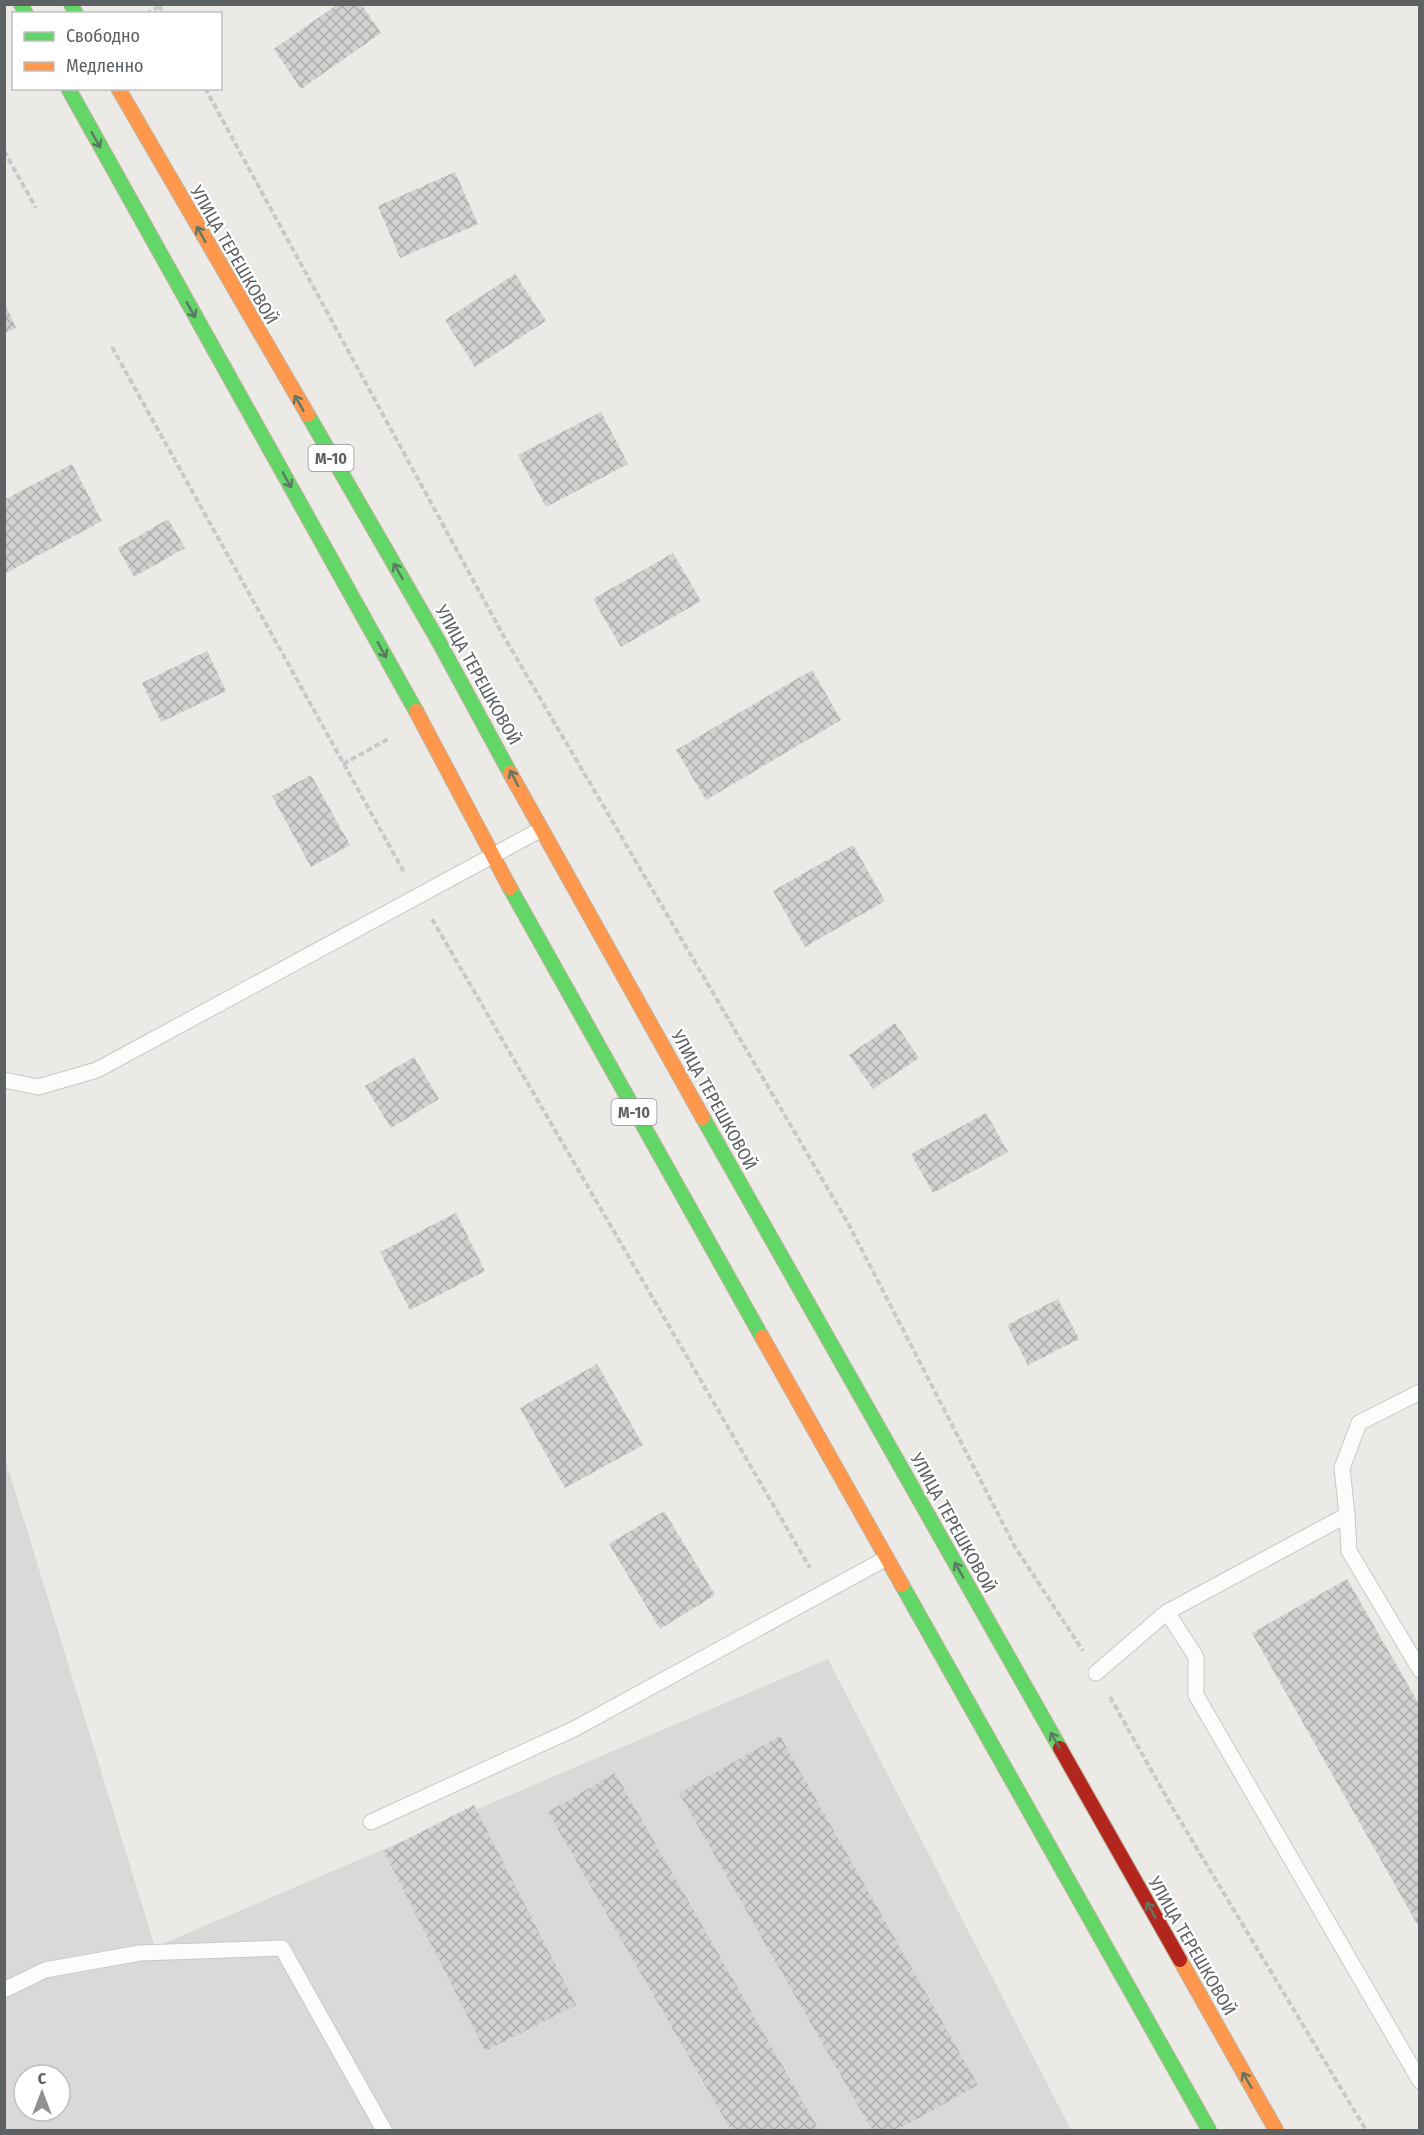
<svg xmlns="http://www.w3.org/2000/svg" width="1424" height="2135" font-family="'Fira Sans Condensed',sans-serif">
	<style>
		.industrial { fill: #dbd9d7; fill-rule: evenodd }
		.building { fill: url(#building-cross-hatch) }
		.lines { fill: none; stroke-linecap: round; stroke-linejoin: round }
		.lane-casing { stroke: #c8c8c7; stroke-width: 17 }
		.fast-casing { stroke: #bfaf98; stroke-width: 16 }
		.slow-casing { stroke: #bfaf98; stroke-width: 16 }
		.jam-casing { stroke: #bfaf98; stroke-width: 16 }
		.path { stroke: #c7cac9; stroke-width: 4; stroke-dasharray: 6 3; stroke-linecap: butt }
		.lane { stroke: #fcfcfb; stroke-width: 15 }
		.fast { stroke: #63d668; stroke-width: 14 }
		.slow { stroke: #ff974d; stroke-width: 14 }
		.jam { stroke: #b3261e; stroke-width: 14 }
		.oneway { stroke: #5e7865 }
		.labels { text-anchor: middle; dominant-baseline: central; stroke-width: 4.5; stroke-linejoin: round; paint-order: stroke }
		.shield { fill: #fff; stroke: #8e9092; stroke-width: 1.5 }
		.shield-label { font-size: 16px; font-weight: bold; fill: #5d6164 }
		.street-label { font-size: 18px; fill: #5d6164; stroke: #fff }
	</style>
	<defs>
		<pattern id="building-cross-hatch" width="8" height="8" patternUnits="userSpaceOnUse" patternTransform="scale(1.5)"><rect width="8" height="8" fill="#d2d1d0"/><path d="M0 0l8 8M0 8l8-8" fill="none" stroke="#aeadac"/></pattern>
	</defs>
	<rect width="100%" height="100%" fill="#ebeae7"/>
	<!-- industrial -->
	<path class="industrial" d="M 4,1455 L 155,1947 L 828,1659 L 1071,2130 L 5,2130 ZM 24,2075 L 60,2075 L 60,2111 L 24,2111 Z"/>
	<!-- building -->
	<g class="building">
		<path d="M 338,4 L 361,4 L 381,33 L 301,89 L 274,49 Z"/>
		<path d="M 455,172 L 478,224 L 400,258 L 378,206 Z"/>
		<path d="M 515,274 L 546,321 L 475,367 L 445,320 Z"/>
		<path d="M 4,301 L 16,328 L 4,333 Z"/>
		<path d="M 601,412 L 628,464 L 546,507 L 518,455 Z"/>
		<path d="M 72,464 L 102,521 L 4,574 L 4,500 Z"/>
		<path d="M 168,519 L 185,548 L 134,577 L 118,548 Z"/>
		<path d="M 673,553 L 701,601 L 621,647 L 593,599 Z"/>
		<path d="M 207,651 L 226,691 L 161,722 L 142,683 Z"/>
		<path d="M 812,670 L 841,720 L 706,800 L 676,750 Z"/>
		<path d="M 311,775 L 350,845 L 311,867 L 272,796 Z"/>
		<path d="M 853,845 L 885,901 L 805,947 L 773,891 Z"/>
		<path d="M 895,1023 L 919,1058 L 873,1089 L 849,1055 Z"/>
		<path d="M 414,1057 L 439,1099 L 391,1128 L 365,1086 Z"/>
		<path d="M 986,1113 L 1008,1152 L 933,1193 L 911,1154 Z"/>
		<path d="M 456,1213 L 485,1271 L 410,1310 L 380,1252 Z"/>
		<path d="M 1058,1299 L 1079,1339 L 1028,1365 L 1007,1325 Z"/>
		<path d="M 597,1364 L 643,1445 L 565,1488 L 520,1408 Z"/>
		<path d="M 664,1511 L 715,1595 L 660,1629 L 609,1544 Z"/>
		<path d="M 1347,1579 L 1420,1706 L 1420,1929 L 1252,1633 Z"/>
		<path d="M 780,1736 L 978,2085 L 897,2130 L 872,2130 L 679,1793 Z"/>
		<path d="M 615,1773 L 819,2130 L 731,2130 L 548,1812 Z"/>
		<path d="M 474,1805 L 576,2005 L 485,2051 L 384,1851 Z"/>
	</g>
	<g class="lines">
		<!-- lane casing -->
		<g class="lane-casing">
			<g id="lane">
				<path d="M 4,1080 L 38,1087 L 97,1070 L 540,830"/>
				<path d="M 1347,1515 L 1349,1551 L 1420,1670"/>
				<path d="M 1167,1612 L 1196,1657 L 1196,1695 L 1420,2081"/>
				<path d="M 1096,1673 L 1167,1612 L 1347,1515 L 1342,1468 L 1359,1423 L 1420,1392"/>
				<path d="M 371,1822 L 574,1729 L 885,1559"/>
				<path d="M 4,1990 L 45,1970 L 140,1953 L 282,1948 L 384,2130"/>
			</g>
		</g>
		<!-- fast casing -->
		<g class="fast-casing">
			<g id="fast">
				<path d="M 21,4 L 26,14"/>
				<path d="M 71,4 L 76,14"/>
				<path d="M 68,88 L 416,711"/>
				<path d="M 308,415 L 439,642 L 510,773"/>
				<path d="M 510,888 L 762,1337"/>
				<path d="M 703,1118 L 1060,1748"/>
				<path d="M 902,1585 L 1209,2130"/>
			</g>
		</g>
		<!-- slow casing -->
		<g class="slow-casing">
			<g id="slow">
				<path d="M 118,88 L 308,415"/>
				<path d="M 416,711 L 510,888"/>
				<path d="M 510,773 L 703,1118"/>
				<path d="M 762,1337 L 902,1585"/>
				<path d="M 1180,1960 L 1276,2130"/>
			</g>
		</g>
		<!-- jam casing -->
		<g class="jam-casing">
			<path id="jam" d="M 1060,1748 L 1180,1960"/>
		</g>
		<!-- path -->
		<g class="path">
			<path d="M 159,5 L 164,14"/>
			<path d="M 146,14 L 163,4"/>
			<path d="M 205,88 L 503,635 L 848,1223 L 1015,1547 L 1083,1651"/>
			<path d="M 4,151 L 36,208"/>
			<path d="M 112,347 L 405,874"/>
			<path d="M 343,764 L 390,738"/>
			<path d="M 432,919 L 810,1568"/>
			<path d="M 1110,1697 L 1172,1807 L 1366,2130"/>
		</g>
		<!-- lane -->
		<use href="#lane" class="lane"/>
		<!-- fast -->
		<use href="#fast" class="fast"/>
		<!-- slow -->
		<use href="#slow" class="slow"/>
		<!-- jam -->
		<use href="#jam" class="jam"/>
	</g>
	<!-- one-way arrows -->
	<defs><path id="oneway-shaft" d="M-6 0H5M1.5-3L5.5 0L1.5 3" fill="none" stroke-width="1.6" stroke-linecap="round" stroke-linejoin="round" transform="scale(1.5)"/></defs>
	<g class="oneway">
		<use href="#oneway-shaft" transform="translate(96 140) rotate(61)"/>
		<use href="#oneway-shaft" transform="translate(201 234) rotate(-119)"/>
		<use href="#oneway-shaft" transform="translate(191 310) rotate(61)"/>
		<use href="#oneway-shaft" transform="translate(299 403) rotate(-120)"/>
		<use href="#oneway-shaft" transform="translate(287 480) rotate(61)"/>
		<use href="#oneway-shaft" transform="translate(398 571) rotate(-120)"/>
		<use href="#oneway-shaft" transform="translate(382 650) rotate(61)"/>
		<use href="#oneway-shaft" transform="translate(514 778) rotate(-117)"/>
		<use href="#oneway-shaft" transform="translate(959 1570) rotate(-119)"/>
		<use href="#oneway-shaft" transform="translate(1055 1740) rotate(-120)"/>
		<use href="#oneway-shaft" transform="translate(1151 1910) rotate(-120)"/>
		<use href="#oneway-shaft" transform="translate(1247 2080) rotate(-120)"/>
	</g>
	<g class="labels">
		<!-- shield labels -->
		<g class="shield">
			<rect x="308.5" y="445" width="45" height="26" rx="4.5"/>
			<rect x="611.5" y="1099" width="45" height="26" rx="4.5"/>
		</g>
		<g class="shield-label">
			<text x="331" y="458">М-10</text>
			<text x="634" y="1112">М-10</text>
		</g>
		<!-- street labels -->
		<g class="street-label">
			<text transform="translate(234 255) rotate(60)">УЛИЦА ТЕРЕШКОВОЙ</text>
			<text transform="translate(478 675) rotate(61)">УЛИЦА ТЕРЕШКОВОЙ</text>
			<text transform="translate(714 1100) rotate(61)">УЛИЦА ТЕРЕШКОВОЙ</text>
			<text transform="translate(953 1523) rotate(61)">УЛИЦА ТЕРЕШКОВОЙ</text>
			<text transform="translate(1192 1946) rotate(60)">УЛИЦА ТЕРЕШКОВОЙ</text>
		</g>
	</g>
	<!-- border -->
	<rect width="1424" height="2135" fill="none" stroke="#5d6164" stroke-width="12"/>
	<!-- legend -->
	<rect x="12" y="12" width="210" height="78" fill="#ffffff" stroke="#bec0c1" stroke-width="1.5"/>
	<rect x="24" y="32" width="30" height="9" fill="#63d668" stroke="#bec0c1" stroke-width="1.5"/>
	<text x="66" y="42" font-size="18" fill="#5d6164">Свободно</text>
	<rect x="24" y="62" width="30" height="9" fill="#ff974d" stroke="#bec0c1" stroke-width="1.5"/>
	<text x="66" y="72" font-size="18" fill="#5d6164">Медленно</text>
	<!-- north arrow -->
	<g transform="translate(42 2093)"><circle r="28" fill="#ffffff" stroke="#bec0c1" stroke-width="1.5"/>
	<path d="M0-4.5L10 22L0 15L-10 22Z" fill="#8f9192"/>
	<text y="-9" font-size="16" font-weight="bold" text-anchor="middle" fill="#5d6164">С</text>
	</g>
</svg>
